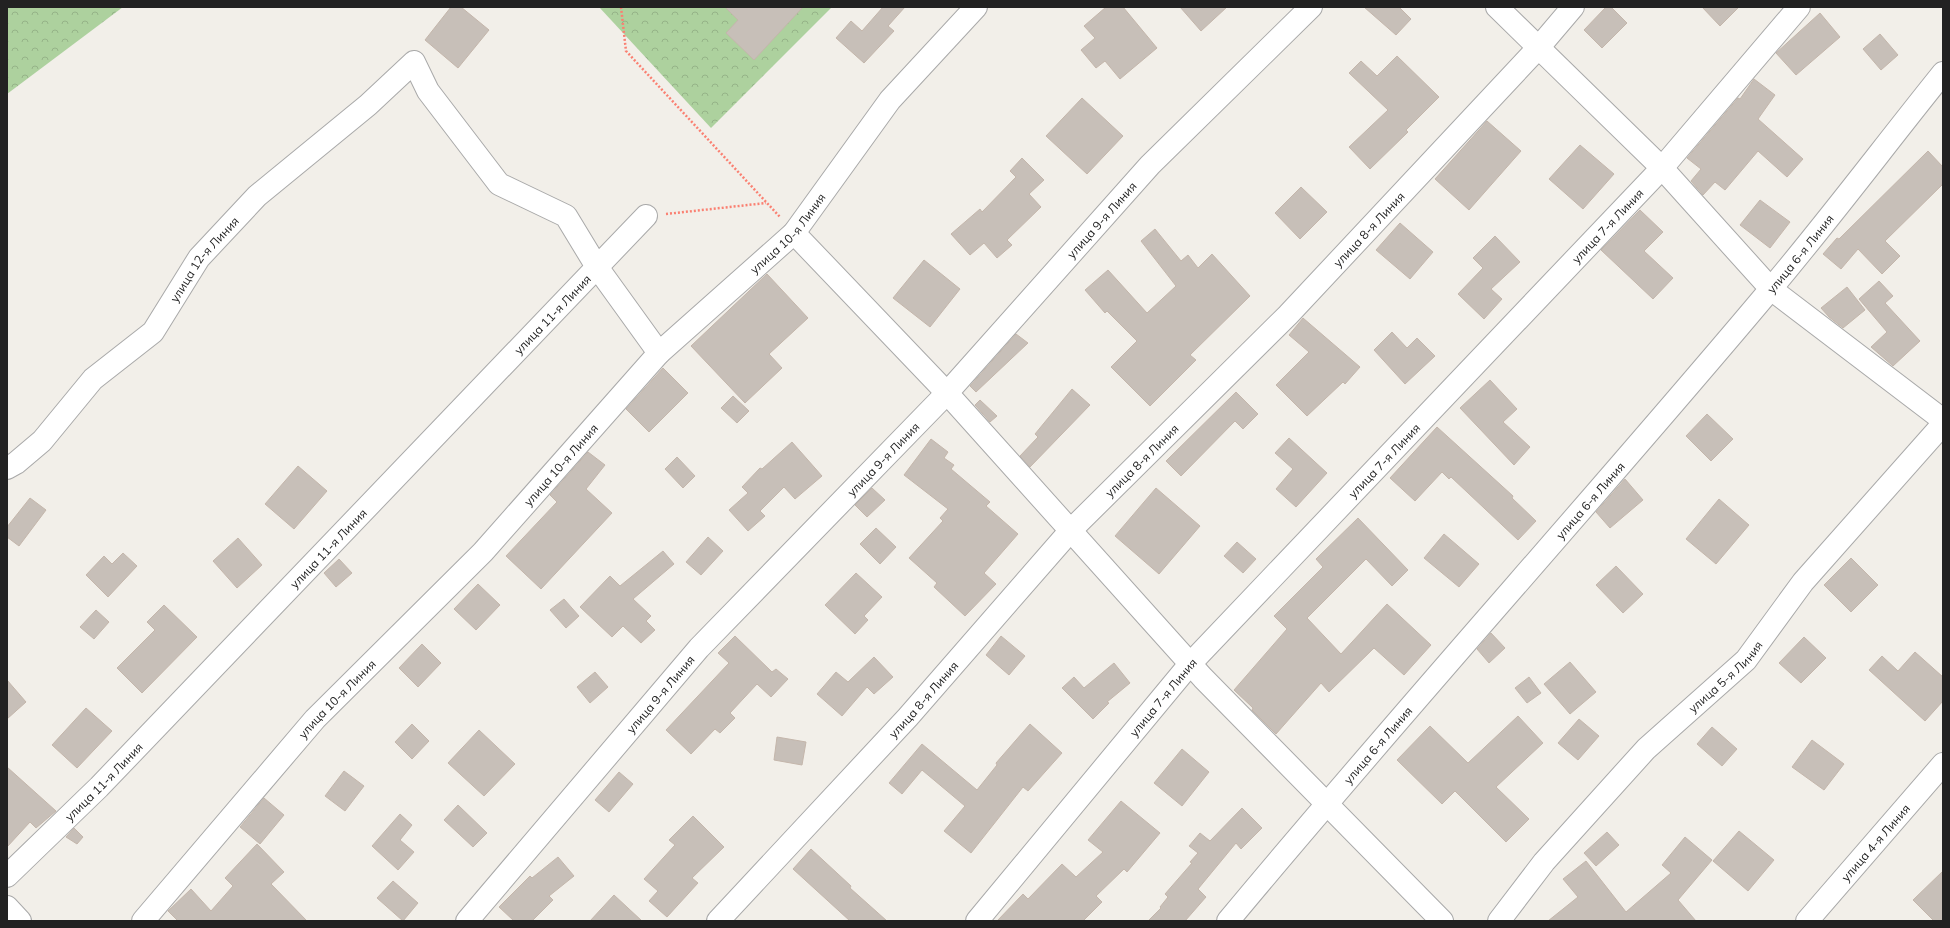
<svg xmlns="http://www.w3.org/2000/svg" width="1950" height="928" font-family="Mulish,sans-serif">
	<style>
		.forest { fill: url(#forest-crowns) }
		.building { fill: #c7bfb8; stroke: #c4b6ab }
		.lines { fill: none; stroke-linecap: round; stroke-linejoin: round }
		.minor-casing { stroke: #a9a9a9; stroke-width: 24 }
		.path { stroke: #fa8072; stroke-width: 2.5; stroke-dasharray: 2 2; stroke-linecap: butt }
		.minor { stroke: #fff; stroke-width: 22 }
		.labels { text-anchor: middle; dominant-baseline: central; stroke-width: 4; stroke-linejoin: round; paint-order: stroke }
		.street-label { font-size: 12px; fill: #222; stroke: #fff }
	</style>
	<defs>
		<pattern id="forest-crowns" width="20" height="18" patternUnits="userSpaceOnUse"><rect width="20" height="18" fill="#add19e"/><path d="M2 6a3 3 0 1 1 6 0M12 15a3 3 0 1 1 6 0" fill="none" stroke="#95b388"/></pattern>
	</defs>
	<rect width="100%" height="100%" fill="#f2efe9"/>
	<!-- forest -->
	<g class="forest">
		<path d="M 7,7 L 123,7 L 7,94 Z"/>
		<path d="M 599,7 L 832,7 L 711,128 Z"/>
	</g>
	<!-- building -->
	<g class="building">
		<path d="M 451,7 L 461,7 L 489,30 L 458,68 L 425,40 Z"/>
		<path d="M 725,7 L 803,7 L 754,60 L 726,33 L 738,20 Z"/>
		<path d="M 883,7 L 905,7 L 888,26 L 894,31 L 864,63 L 836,38 L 851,21 L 862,31 Z"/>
		<path d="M 1106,7 L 1123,7 L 1157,48 L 1120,79 L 1105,61 L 1096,68 L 1081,50 L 1095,38 L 1084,26 Z"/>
		<path d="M 1180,7 L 1227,7 L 1201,31 Z"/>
		<path d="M 1364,7 L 1399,7 L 1411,19 L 1396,35 Z"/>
		<path d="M 1606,7 L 1611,7 L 1627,23 L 1602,48 L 1584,30 Z"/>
		<path d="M 1702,7 L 1739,7 L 1720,26 Z"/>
		<path d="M 1820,13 L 1840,37 L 1796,75 L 1776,53 Z"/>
		<path d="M 1880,34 L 1898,55 L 1881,70 L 1863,49 Z"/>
		<path d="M 1397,56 L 1439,97 L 1406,130 L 1408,132 L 1370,169 L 1349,147 L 1388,110 L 1349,73 L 1361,61 L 1377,76 Z"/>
		<path d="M 1754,79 L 1775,95 L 1758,119 L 1803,159 L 1787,177 L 1758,151 L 1725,190 L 1715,182 L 1703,195 L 1691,181 L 1701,169 L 1687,158 L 1738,98 L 1740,99 Z"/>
		<path d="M 1082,98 L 1123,136 L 1087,174 L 1046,136 Z"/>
		<path d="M 1487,121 L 1521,151 L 1469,210 L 1435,179 Z"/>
		<path d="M 1580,145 L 1614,174 L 1583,209 L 1549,179 Z"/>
		<path d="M 1928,151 L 1943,167 L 1943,184 L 1885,241 L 1900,256 L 1882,274 L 1858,249 L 1841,269 L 1823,254 L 1837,238 L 1839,239 Z"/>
		<path d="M 1022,158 L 1044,180 L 1029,194 L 1041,207 L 1007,240 L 1012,245 L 997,258 L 984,243 L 970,255 L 951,234 L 980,209 L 982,212 L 1016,177 L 1010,171 Z"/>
		<path d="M 1301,187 L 1327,212 L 1300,239 L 1275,213 Z"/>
		<path d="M 1760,200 L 1790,222 L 1770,248 L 1740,225 Z"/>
		<path d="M 1640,210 L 1663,232 L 1644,251 L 1673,278 L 1653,299 L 1601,250 Z"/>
		<path d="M 1400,223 L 1433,252 L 1410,279 L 1376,250 Z"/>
		<path d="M 1155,229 L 1181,261 L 1188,255 L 1198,268 L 1212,254 L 1250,296 L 1190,355 L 1196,360 L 1150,406 L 1111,367 L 1137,341 L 1107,311 L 1105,313 L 1085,290 L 1108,270 L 1147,313 L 1176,286 L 1141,241 Z"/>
		<path d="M 1495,236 L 1520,262 L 1491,289 L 1502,299 L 1484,319 L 1458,294 L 1483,268 L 1473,258 Z"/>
		<path d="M 924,260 L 960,289 L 930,327 L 893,298 Z"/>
		<path d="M 767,274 L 808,318 L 769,354 L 782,368 L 745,403 L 691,346 Z"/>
		<path d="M 1879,281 L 1893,296 L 1885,303 L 1920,341 L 1893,366 L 1871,347 L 1887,332 L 1859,299 Z"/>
		<path d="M 1847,287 L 1865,310 L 1843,328 L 1829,317 L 1821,308 Z"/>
		<path d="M 1303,318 L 1360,367 L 1345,384 L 1343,382 L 1307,416 L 1276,385 L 1309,352 L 1289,335 Z"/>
		<path d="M 1392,332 L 1407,348 L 1417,338 L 1435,356 L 1405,384 L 1374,350 Z"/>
		<path d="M 1016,334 L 1028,343 L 976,392 L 970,386 Z"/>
		<path d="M 663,368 L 688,393 L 649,432 L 626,409 Z"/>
		<path d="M 1490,380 L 1517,409 L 1503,422 L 1530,447 L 1514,465 L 1460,408 Z"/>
		<path d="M 1072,389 L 1090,405 L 1030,467 L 1020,456 L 1038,437 L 1035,434 Z"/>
		<path d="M 1236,392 L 1258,414 L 1243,429 L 1235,421 L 1181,476 L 1166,461 Z"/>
		<path d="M 733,396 L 749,411 L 737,423 L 721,408 Z"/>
		<path d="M 980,400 L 997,416 L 990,422 L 975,405 Z"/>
		<path d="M 1707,414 L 1733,439 L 1711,461 L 1686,436 Z"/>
		<path d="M 1437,427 L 1513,496 L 1512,498 L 1536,521 L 1518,540 L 1451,477 L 1449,479 L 1442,472 L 1415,501 L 1390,478 Z"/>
		<path d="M 1289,438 L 1327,473 L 1296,507 L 1276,489 L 1293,469 L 1275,453 Z"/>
		<path d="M 931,439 L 948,452 L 944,458 L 954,465 L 951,469 L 990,502 L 986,506 L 1018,534 L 984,573 L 996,584 L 965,616 L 934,587 L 937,583 L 909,558 L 943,521 L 940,518 L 948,509 L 904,475 Z"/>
		<path d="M 792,442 L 822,476 L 795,499 L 784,487 L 760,511 L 765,516 L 748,531 L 729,510 L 748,493 L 742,487 L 760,468 L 762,469 Z"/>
		<path d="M 588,452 L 605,465 L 586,489 L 612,513 L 541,589 L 506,556 L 557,502 L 550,495 Z"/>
		<path d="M 677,457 L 695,476 L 683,488 L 665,469 Z"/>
		<path d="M 298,466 L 327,491 L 294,529 L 265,504 Z"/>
		<path d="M 1625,479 L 1643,500 L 1610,528 L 1596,512 Z"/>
		<path d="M 872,488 L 885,500 L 867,517 L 855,505 Z"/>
		<path d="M 1156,488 L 1200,526 L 1159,574 L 1115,536 Z"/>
		<path d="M 30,498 L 46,510 L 19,546 L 7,537 L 7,527 Z"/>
		<path d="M 1719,499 L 1749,525 L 1716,564 L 1686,539 Z"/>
		<path d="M 1358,518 L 1408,570 L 1392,586 L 1366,559 L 1307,618 L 1341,654 L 1387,604 L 1431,645 L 1404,675 L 1374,648 L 1329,692 L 1321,683 L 1276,734 L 1252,710 L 1253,708 L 1234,690 L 1287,629 L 1274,616 L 1323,567 L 1316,559 Z"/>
		<path d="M 876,528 L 896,547 L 880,564 L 860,544 Z"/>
		<path d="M 1444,534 L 1479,564 L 1459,587 L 1424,558 Z"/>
		<path d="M 708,537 L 723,551 L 701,575 L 686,562 Z"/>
		<path d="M 238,538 L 262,565 L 237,588 L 213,561 Z"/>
		<path d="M 1237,542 L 1256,559 L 1243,573 L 1224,556 Z"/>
		<path d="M 663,551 L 674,564 L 633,599 L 651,616 L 646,621 L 655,630 L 641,643 L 623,626 L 612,637 L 580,607 L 610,576 L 620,586 Z"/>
		<path d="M 123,553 L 137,566 L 108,597 L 86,575 L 104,556 L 112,564 Z"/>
		<path d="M 1851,558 L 1878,585 L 1851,612 L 1824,585 Z"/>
		<path d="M 339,559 L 352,573 L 336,587 L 324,573 Z"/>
		<path d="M 1616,566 L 1643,594 L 1623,613 L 1596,585 Z"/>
		<path d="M 856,573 L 882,597 L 864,616 L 868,620 L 855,634 L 825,605 Z"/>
		<path d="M 478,584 L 500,605 L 476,630 L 454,609 Z"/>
		<path d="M 564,599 L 579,616 L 566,628 L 550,610 Z"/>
		<path d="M 164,605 L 197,637 L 142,693 L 117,668 L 155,630 L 147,622 Z"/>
		<path d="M 96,610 L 109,622 L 94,639 L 80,627 Z"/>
		<path d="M 1491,633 L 1505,648 L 1489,663 L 1477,649 Z"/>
		<path d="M 735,636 L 772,672 L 776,669 L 788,679 L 771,697 L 757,684 L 730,713 L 735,718 L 720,733 L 715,729 L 691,754 L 666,730 L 729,663 L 718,653 Z"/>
		<path d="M 1001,636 L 1025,656 L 1009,675 L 986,655 Z"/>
		<path d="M 1804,637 L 1826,658 L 1801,683 L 1779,663 Z"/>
		<path d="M 422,644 L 441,663 L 418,687 L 399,668 Z"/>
		<path d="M 1915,652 L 1943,677 L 1943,701 L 1925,721 L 1869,670 L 1882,656 L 1898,671 Z"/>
		<path d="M 874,657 L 893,677 L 874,694 L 867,687 L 842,716 L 817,694 L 836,672 L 848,682 Z"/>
		<path d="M 1570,662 L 1596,692 L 1570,714 L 1544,684 Z"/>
		<path d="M 1114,663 L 1130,683 L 1107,702 L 1109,703 L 1093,719 L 1062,688 L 1074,677 L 1084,688 Z"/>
		<path d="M 595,672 L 608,687 L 590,703 L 577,687 Z"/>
		<path d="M 1529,677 L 1541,693 L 1527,703 L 1515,688 Z"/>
		<path d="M 7,680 L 26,702 L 7,719 Z"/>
		<path d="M 86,708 L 112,731 L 77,768 L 52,745 Z"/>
		<path d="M 1518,716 L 1543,743 L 1496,787 L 1529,819 L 1506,842 L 1455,791 L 1442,804 L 1397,760 L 1430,726 L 1468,763 Z"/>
		<path d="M 1579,719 L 1599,736 L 1578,760 L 1558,743 Z"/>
		<path d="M 412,724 L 429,741 L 412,759 L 395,742 Z"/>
		<path d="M 1030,724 L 1062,753 L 1028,791 L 1023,787 L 971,853 L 944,831 L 965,806 L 922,770 L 902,794 L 889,783 L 922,744 L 977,790 L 997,765 L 996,763 Z"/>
		<path d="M 1712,727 L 1737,749 L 1722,766 L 1697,744 Z"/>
		<path d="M 479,730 L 515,764 L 484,796 L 448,763 Z"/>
		<path d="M 777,737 L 806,742 L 802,765 L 774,760 Z"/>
		<path d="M 1812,740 L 1844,764 L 1824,790 L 1792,767 Z"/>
		<path d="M 1182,749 L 1209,772 L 1182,806 L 1154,783 Z"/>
		<path d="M 7,767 L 56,811 L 36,828 L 30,822 L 7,847 Z"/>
		<path d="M 344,771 L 364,786 L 345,811 L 325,796 Z"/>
		<path d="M 619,772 L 633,784 L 609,812 L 595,800 Z"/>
		<path d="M 264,798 L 284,815 L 260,844 L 240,827 Z"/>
		<path d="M 1121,801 L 1160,833 L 1127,872 L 1124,869 L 1096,896 L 1102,902 L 1083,921 L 997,921 L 1023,894 L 1028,899 L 1062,864 L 1076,877 L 1103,852 L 1088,840 Z"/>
		<path d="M 458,805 L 487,833 L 473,847 L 444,820 Z"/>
		<path d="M 1242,808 L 1262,828 L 1241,849 L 1236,843 L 1198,889 L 1206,897 L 1185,921 L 1148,921 L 1161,908 L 1160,907 L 1168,897 L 1165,894 L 1192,863 L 1190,862 L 1198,853 L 1189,846 L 1200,833 L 1210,841 Z"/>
		<path d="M 400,814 L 412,825 L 400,840 L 414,852 L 398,870 L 372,846 Z"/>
		<path d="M 693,816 L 724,847 L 692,878 L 698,883 L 667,917 L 649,901 L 658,891 L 644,879 L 675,845 L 669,840 Z"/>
		<path d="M 74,828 L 83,837 L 77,844 L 66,837 Z"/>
		<path d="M 1739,831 L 1774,860 L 1748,891 L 1713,861 Z"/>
		<path d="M 1607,832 L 1619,845 L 1596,866 L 1584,853 Z"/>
		<path d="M 1685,837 L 1712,860 L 1678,900 L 1696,921 L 1548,921 L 1578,897 L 1563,879 L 1586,861 L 1626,912 L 1671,873 L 1662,865 Z"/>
		<path d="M 257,844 L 284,872 L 271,884 L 307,921 L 178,921 L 168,911 L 191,889 L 211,911 L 233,886 L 225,878 Z"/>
		<path d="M 811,849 L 851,886 L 850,888 L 887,921 L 850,921 L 793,869 Z"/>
		<path d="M 558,857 L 574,876 L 549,896 L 553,900 L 532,921 L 514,921 L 499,907 L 530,876 L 532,878 Z"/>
		<path d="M 1943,871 L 1943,921 L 1934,921 L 1913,900 Z"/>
		<path d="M 393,881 L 418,903 L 403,921 L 377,898 Z"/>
		<path d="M 614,895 L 642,921 L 590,921 Z"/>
	</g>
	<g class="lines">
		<!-- minor casing -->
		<g class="minor-casing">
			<g id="minor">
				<path d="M 1497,7 L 1662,168 L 1771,289 L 1943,420"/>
				<path d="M 794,233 L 947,393 L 1203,678 L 1442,921"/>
				<path id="s1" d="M 7,468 L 16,463 L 42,441 L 93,379 L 153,332 L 199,258 L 257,196 L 368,105 L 414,62 L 428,91 L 499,184 L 566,216 L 597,267 L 659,353"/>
				<path id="s2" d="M 7,876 L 99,787 L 646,216"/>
				<path d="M 7,907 L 20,921"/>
				<path id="s3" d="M 143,921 L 315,719 L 483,552 L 659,353 L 794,233 L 890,100 L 976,7"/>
				<path id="s4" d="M 467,921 L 699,648 L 947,393 L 1150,165 L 1311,7"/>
				<path id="s5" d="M 718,921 L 908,717 L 1071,530 L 1288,315 L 1539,47 L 1573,7"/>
				<path id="s6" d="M 977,921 L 1190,664 L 1662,168 L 1799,7"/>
				<path id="s7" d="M 1228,921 C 1405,708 1591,503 1769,291 C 1829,220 1885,145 1943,73"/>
				<path id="s8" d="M 1499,921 L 1544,862 L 1646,749 L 1746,660 L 1803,582 L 1943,424"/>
				<path id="s9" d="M 1807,921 L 1943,764"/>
			</g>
		</g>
		<!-- path -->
		<g class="path">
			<path d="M 621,7 L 626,51 L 780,217"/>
			<path d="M 666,214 L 766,203"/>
		</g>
		<!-- minor -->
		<use href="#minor" class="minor"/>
	</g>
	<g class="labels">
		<!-- street labels -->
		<g class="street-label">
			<text stroke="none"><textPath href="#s4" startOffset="946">улица 9-я Линия</textPath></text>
			<text stroke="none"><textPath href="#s6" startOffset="939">улица 7-я Линия</textPath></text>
			<text stroke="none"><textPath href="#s5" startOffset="950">улица 8-я Линия</textPath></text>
			<text stroke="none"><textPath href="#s3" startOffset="944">улица 10-я Линия</textPath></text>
			<text stroke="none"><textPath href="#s7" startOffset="879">улица 6-я Линия</textPath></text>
			<text stroke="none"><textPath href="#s1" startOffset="290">улица 12-я Линия</textPath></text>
			<text stroke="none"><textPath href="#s2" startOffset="783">улица 11-я Линия</textPath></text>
			<text stroke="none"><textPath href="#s4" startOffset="622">улица 9-я Линия</textPath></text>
			<text stroke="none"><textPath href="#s5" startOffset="626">улица 8-я Линия</textPath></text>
			<text stroke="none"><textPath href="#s6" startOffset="615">улица 7-я Линия</textPath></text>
			<text stroke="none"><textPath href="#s3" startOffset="619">улица 10-я Линия</textPath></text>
			<text stroke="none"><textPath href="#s7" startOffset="555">улица 6-я Линия</textPath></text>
			<text stroke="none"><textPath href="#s2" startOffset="459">улица 11-я Линия</textPath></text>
			<text stroke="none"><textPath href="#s8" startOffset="334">улица 5-я Линия</textPath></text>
			<text stroke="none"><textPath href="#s4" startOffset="298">улица 9-я Линия</textPath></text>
			<text stroke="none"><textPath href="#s6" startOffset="291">улица 7-я Линия</textPath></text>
			<text stroke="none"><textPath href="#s3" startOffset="295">улица 10-я Линия</textPath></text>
			<text stroke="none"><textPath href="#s5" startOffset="302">улица 8-я Линия</textPath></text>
			<text stroke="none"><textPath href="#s7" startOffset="231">улица 6-я Линия</textPath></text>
			<text stroke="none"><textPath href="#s2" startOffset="135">улица 11-я Линия</textPath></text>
			<text stroke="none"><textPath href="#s9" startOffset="104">улица 4-я Линия</textPath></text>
		</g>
	</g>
	<!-- border -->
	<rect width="1950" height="928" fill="none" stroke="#222222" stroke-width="16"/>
</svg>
